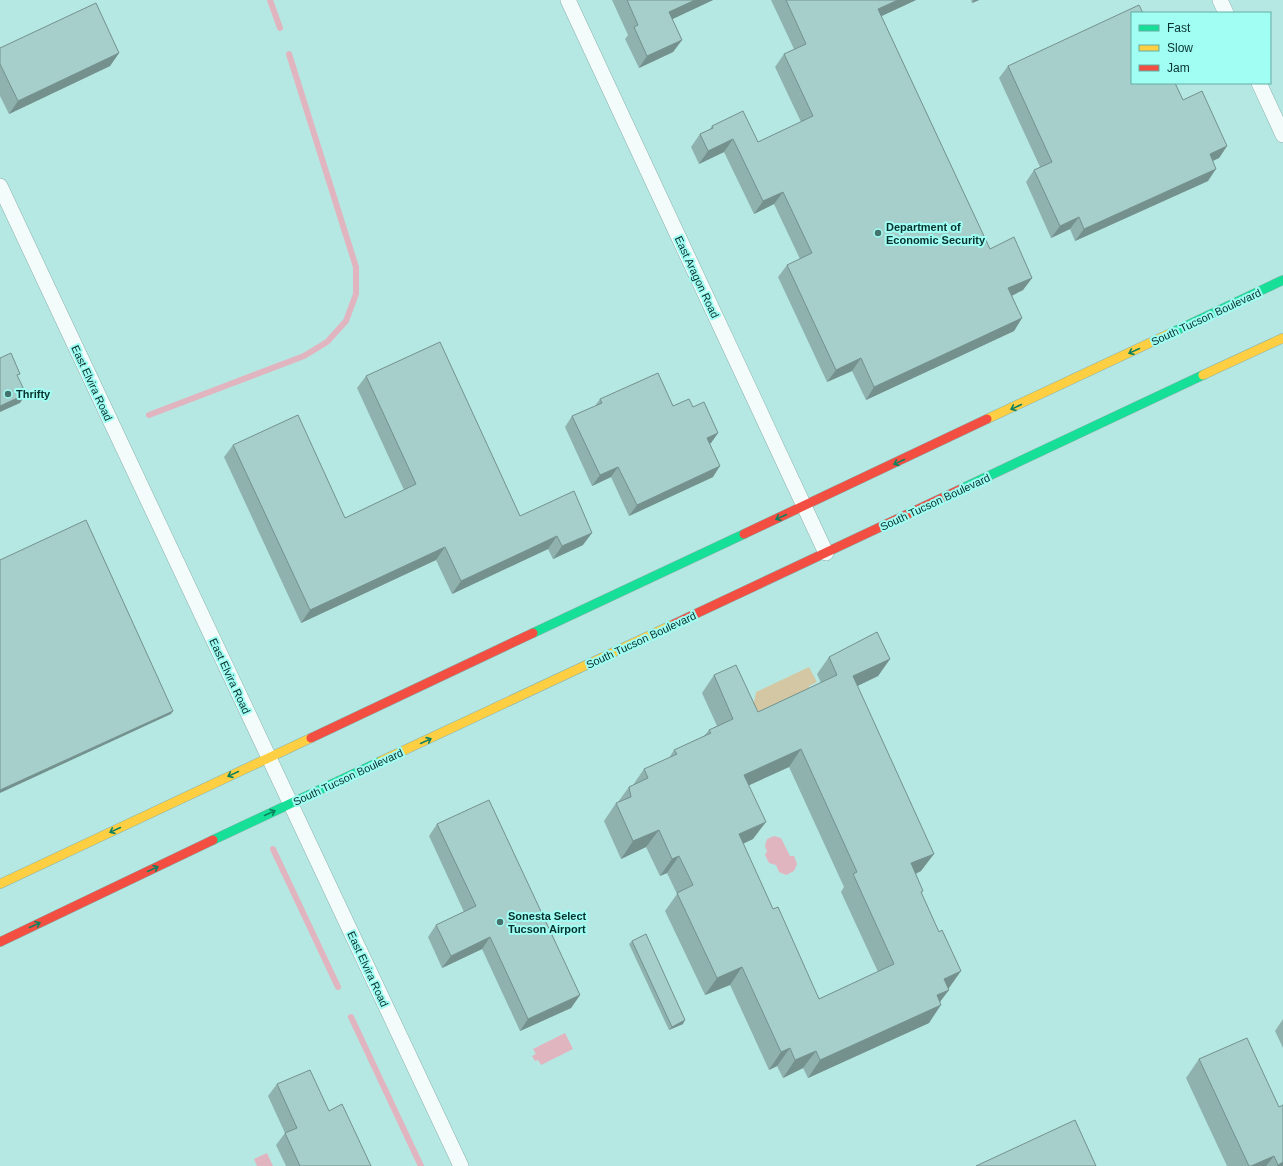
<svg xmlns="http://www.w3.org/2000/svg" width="1283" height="1166" font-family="Helvetica,sans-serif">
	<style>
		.green { fill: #d3c8a3 }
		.water { fill: #e1b5bf }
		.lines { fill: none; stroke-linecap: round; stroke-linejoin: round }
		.stream { stroke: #e1b5bf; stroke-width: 6 }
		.street-casing { stroke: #89b2ae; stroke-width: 16 }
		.fast-casing { stroke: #89b2ae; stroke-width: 10 }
		.slow-casing { stroke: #89b2ae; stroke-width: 10 }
		.jam-casing { stroke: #89b2ae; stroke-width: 10 }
		.street { stroke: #f4fcfb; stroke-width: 15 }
		.fast { stroke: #16e098; stroke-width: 9 }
		.slow { stroke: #ffcf43; stroke-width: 9 }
		.jam { stroke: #f24e42; stroke-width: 9 }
		.wall { fill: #8fb2af; fill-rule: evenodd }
		.shaded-wall { fill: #74918e }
		.building { fill: #a6cfcb; stroke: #74918e; fill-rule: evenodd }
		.oneway { stroke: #0e805e }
		.poi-dot { fill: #44726d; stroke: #a0fef3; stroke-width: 1.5 }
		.labels { text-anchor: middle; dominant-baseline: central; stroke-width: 4; stroke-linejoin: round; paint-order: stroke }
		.poi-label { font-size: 11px; font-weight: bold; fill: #07322e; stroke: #a0fef3; text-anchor: start }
		.street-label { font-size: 11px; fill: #07322e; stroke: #a0fef3 }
	</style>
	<rect width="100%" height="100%" fill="#b6e8e3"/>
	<!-- green -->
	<path class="green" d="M 809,667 L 817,682 L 809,686 L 812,693 L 750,722 L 756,692 Z"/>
	<!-- water -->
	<g class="water">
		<path d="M 774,836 L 781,838 L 790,856 L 794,856 L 797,864 L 794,871 L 786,875 L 779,872 L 776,865 L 769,863 L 765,855 L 767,851 L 765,846 L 767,839 Z"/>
		<path d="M 565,1033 L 573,1049 L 541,1065 L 538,1060 L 535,1061 L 532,1056 L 536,1054 L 533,1049 Z"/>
		<path d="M 267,1153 L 273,1166 L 257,1166 L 254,1159 Z"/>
	</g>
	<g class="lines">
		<!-- stream -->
		<g class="stream">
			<path d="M 270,0 L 280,28"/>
			<path d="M 149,415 L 304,356 L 327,342 L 346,321 L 356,294 L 356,267 L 289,54"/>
			<path d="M 273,849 L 338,987"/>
			<path d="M 351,1017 L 421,1166"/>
		</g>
		<!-- street casing -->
		<g class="street-casing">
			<g id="street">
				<path d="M 568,0 L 826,553"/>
				<path d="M 1220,0 L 1226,13"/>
				<path d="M 1259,83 L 1283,135"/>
				<path d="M 0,186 L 461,1166"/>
			</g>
		</g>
		<!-- fast casing -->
		<g class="fast-casing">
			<g id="fast">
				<path d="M 1171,333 L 1283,280"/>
				<path d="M 961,489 L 1203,375"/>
				<path d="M 533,633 L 744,534"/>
				<path d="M 213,840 L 381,761"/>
			</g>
		</g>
		<!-- slow casing -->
		<g class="slow-casing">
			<g id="slow">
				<path d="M 1203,375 L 1283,338"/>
				<path d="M 987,419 L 1171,333"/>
				<path d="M 381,761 L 674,624"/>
				<path d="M 0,884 L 311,738"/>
			</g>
		</g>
		<!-- jam casing -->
		<g class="jam-casing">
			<g id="jam">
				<path d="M 744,534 L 987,419"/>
				<path d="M 674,624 L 961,489"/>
				<path d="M 311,738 L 533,633"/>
				<path d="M 0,942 L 213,840"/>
			</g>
		</g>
		<!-- street -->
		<use href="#street" class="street"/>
		<!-- fast -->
		<use href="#fast" class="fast"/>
		<!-- slow -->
		<use href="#slow" class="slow"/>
		<!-- jam -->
		<use href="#jam" class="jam"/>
	</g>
	<!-- wall -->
	<g class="wall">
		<path d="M 612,0 L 713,0 L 672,19 L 682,40 L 673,52 L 639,68 L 625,39 L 628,35 Z"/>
		<path d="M 771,0 L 916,0 L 881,16 L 990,249 L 1032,278 L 1023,290 L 1012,296 L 1022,318 L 1014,331 L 866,400 L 852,371 L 827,382 L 778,277 L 787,265 L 800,259 L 774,204 L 754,214 L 724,152 L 699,164 L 691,147 L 700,134 L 710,129 L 712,126 L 758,142 L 801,122 L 775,67 L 784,54 L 794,49 Z"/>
		<path d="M 971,0 L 979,0 L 972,3 Z"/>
		<path d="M 0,48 L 119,53 L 110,66 L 9,114 L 0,96 Z"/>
		<path d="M 1008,66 L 1183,100 L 1227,146 L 1219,158 L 1213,161 L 1208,181 L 1075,241 L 1070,229 L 1051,238 L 1026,182 L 1034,170 L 1040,167 L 999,78 Z"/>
		<path d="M 366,376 L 520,516 L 583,545 L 553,559 L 548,549 L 452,594 L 436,560 L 301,623 L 224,457 L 233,445 L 345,518 L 404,490 L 357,388 Z"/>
		<path d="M 600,399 L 693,407 L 718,433 L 710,444 L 713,477 L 629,516 L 611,477 L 592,486 L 565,427 L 572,416 L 595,406 Z"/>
		<path d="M 829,657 L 890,659 L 878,676 L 857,686 L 921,871 L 916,874 L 949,988 L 940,1002 L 929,1023 L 808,1078 L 803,1068 L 783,1078 L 777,1066 L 769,1070 L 730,985 L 705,995 L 665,911 L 677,894 L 667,873 L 660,876 L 646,847 L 621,859 L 604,821 L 616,803 L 618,802 L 629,787 L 633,785 L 644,769 L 669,758 L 674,750 L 704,736 L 709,730 L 717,726 L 702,693 L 714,675 L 758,712 L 821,683 L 817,674 ZM 789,767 L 844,887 L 841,892 L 878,972 L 819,999 L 773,909 L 743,844 L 753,839 L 749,785 Z"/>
		<path d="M 437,824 L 580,995 L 571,1008 L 520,1031 L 482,949 L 442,968 L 428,937 L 436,925 L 464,912 L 429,836 Z"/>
		<path d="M 632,941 L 683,1024 L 669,1030 L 629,944 Z"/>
		<path d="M 1283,1019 L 1283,1048 L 1275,1031 Z"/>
		<path d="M 1199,1059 L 1279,1107 L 1283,1166 L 1227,1166 L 1186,1078 Z"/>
		<path d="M 277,1084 L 329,1111 L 371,1166 L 286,1166 L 276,1145 L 285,1133 L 268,1096 Z"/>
	</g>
	<!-- shaded-wall -->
	<g class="shaded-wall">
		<path d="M 695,0 L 713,0 L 660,25 L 669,12 Z"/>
		<path d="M 898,0 L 916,0 L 869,22 L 878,9 Z"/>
		<path d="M 974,0 L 979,0 L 972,3 Z"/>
		<path d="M 682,40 L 673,52 L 639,68 L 647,56 Z"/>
		<path d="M 119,53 L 110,66 L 9,114 L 18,101 Z"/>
		<path d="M 733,139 L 724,152 L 699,164 L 708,151 Z"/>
		<path d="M 1227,146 L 1219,158 L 1201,166 L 1210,154 Z"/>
		<path d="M 1216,169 L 1208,181 L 1075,241 L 1084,229 Z"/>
		<path d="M 783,192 L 774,204 L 754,214 L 763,201 Z"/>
		<path d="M 1079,217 L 1070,229 L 1051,238 L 1060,226 Z"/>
		<path d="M 1032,278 L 1023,290 L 1000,301 L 1008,288 Z"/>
		<path d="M 1022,318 L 1014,331 L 866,400 L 874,387 Z"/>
		<path d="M 861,358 L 852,371 L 827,382 L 836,370 Z"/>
		<path d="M 26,394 L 20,403 L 0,412 L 0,406 Z"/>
		<path d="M 718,433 L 711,443 L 700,449 L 707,438 Z"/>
		<path d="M 720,466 L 713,477 L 629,516 L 637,505 Z"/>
		<path d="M 618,467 L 611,477 L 592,486 L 600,475 Z"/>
		<path d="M 592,533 L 583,545 L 553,559 L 562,546 Z"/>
		<path d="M 557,536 L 548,549 L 452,594 L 461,581 Z"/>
		<path d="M 445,547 L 436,560 L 301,623 L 310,610 Z"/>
		<path d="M 890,659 L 878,676 L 841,694 L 853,676 Z"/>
		<path d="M 173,711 L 171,714 L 0,793 L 0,790 Z"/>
		<path d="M 801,749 L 789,767 L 732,793 L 744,775 Z"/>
		<path d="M 766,822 L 753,839 L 726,851 L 739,834 Z"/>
		<path d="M 659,830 L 646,847 L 621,859 L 633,841 Z"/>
		<path d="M 934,854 L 921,871 L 899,881 L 911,863 Z"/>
		<path d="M 679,856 L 667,873 L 660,876 L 672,859 Z"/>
		<path d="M 490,937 L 482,949 L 442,968 L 451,956 Z"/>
		<path d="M 742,967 L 730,985 L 705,995 L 717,978 Z"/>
		<path d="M 961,971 L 949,988 L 932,996 L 944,979 Z"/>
		<path d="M 949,990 L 936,1007 L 937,995 Z"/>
		<path d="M 580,995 L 571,1008 L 520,1031 L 528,1019 Z"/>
		<path d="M 941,1005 L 929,1023 L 808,1078 L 820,1060 Z"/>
		<path d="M 685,1020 L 683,1024 L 669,1030 L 672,1027 Z"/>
		<path d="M 790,1048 L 777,1066 L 769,1070 L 781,1052 Z"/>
		<path d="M 816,1051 L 803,1068 L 783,1078 L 795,1060 Z"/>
		<path d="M 1274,1156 L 1266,1166 L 1251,1166 Z"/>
		<path d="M 1283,1162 L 1283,1166 L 1277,1166 L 1278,1165 Z"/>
	</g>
	<!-- building -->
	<g class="building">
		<path d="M 627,0 L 695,0 L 669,12 L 682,40 L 647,56 L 634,27 L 638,25 Z"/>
		<path d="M 786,0 L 898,0 L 878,9 L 990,249 L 1014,237 L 1032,278 L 1008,288 L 1022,318 L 874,387 L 861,358 L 836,370 L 787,265 L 812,253 L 783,192 L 763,201 L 733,139 L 708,151 L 700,134 L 713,128 L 712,126 L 743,111 L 758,142 L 813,116 L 784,54 L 806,44 Z"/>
		<path d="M 96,3 L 119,53 L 18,101 L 0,64 L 0,48 Z"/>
		<path d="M 1139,5 L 1143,13 L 1132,13 L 1132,83 L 1175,83 L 1183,100 L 1202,91 L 1227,146 L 1210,154 L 1216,169 L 1084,229 L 1079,217 L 1060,226 L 1034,170 L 1052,162 L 1008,66 Z"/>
		<path d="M 440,342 L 520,516 L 574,491 L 592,533 L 562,546 L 557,536 L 461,581 L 445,547 L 310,610 L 233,445 L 298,415 L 345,518 L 416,484 L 366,376 Z"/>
		<path d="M 11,353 L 20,374 L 17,375 L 26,394 L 0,406 L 0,358 Z"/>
		<path d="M 658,373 L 673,406 L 689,399 L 693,407 L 704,402 L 718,433 L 707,438 L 720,466 L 637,505 L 618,467 L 600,475 L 572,416 L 602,403 L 600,399 Z"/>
		<path d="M 86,520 L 173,711 L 0,790 L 0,560 Z"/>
		<path d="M 877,632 L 890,659 L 853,676 L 934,854 L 911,863 L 923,891 L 921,892 L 939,932 L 942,930 L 961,971 L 944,979 L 949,990 L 937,995 L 941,1005 L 820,1060 L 816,1051 L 795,1060 L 790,1048 L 781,1052 L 742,967 L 717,978 L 677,893 L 693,885 L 679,856 L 672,859 L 659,830 L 633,841 L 616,803 L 631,797 L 629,787 L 648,778 L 644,769 L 677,754 L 674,750 L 711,733 L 709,730 L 733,719 L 714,675 L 736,665 L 758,712 L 837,675 L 829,657 ZM 801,749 L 857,872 L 853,874 L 894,964 L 819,999 L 778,907 L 773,909 L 739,834 L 766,822 L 744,775 Z"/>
		<path d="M 489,800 L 580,995 L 528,1019 L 490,937 L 451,956 L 436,925 L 476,906 L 437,824 Z"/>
		<path d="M 646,934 L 685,1020 L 672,1027 L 632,941 Z"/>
		<path d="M 1247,1038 L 1279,1107 L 1283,1105 L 1283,1162 L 1278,1165 L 1274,1156 L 1251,1166 L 1249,1166 L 1199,1059 Z"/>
		<path d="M 310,1070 L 329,1111 L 342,1104 L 371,1166 L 300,1166 L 285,1133 L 297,1128 L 277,1084 Z"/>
		<path d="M 1075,1120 L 1096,1166 L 976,1166 Z"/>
	</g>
	<!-- one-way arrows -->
	<defs><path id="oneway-shaft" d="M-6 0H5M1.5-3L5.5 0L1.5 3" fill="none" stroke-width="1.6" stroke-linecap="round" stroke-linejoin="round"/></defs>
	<g class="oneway">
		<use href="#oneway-shaft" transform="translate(1134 351) rotate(155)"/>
		<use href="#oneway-shaft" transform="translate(1016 407) rotate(155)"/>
		<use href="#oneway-shaft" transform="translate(899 462) rotate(155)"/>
		<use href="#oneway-shaft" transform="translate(781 517) rotate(155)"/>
		<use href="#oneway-shaft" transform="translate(426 741) rotate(-25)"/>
		<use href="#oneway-shaft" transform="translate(233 774) rotate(155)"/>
		<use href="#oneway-shaft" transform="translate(270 813) rotate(-25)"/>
		<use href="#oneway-shaft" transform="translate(115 830) rotate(155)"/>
		<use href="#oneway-shaft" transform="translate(153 869) rotate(-25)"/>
		<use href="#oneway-shaft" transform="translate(35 925) rotate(-25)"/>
	</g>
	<!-- markers -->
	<g class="poi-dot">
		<circle cx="878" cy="233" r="4"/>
		<circle cx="8" cy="394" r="4"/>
		<circle cx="500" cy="922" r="4"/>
	</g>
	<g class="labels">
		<!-- poi labels -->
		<g class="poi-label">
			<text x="886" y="227">Department of<tspan x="886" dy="13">Economic Security</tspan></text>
			<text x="16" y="394">Thrifty</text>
			<text x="508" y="916">Sonesta Select<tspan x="508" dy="13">Tucson Airport</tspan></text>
		</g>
		<!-- street labels -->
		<g class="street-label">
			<text transform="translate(697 277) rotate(65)">East Aragon Road</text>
			<text transform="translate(1206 317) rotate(-25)">South Tucson Boulevard</text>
			<text transform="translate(92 383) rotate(65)">East Elvira Road</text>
			<text transform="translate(935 502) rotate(-25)">South Tucson Boulevard</text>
			<text transform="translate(641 640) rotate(-25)">South Tucson Boulevard</text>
			<text transform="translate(230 676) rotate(65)">East Elvira Road</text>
			<text transform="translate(348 777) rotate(-25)">South Tucson Boulevard</text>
			<text transform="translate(368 969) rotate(65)">East Elvira Road</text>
		</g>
	</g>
	<!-- legend -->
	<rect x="1131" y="12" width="140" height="72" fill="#a0fef3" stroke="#63aca4"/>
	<rect x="1139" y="25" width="20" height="6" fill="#16e098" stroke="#63aca4"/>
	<text x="1167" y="32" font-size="12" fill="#07322e">Fast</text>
	<rect x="1139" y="45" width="20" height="6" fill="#ffcf43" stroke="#63aca4"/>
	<text x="1167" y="52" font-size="12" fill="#07322e">Slow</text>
	<rect x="1139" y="65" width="20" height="6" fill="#f24e42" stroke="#63aca4"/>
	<text x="1167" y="72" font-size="12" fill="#07322e">Jam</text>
</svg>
